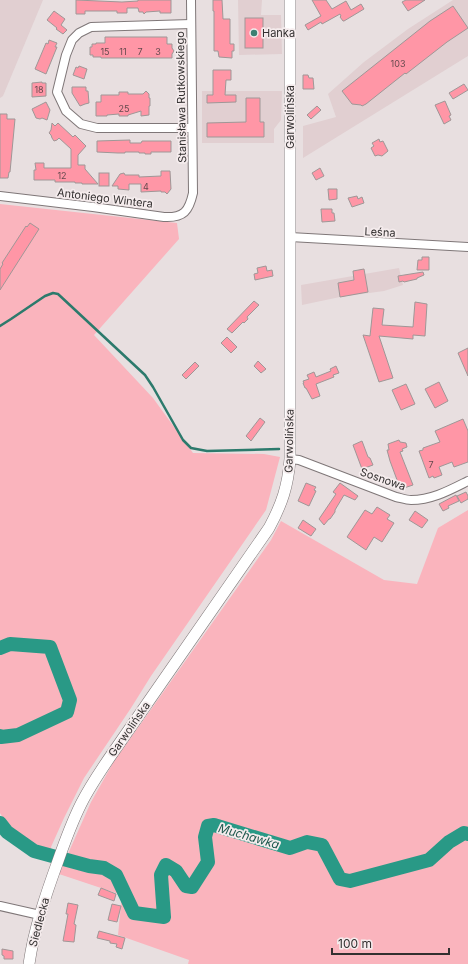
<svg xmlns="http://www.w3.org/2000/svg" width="468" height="964" font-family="Inter,sans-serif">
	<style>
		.built { fill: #e1cfd1 }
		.green { fill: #fab4bd }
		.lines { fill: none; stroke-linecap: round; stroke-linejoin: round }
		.stream { stroke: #2c7a6c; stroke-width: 2.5 }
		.river { stroke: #299986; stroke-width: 14 }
		.building { fill: #ff96a6; stroke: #9f9797 }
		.minor-casing { stroke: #7f7778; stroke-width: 10 }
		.secondary-casing { stroke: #7f7778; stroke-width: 12 }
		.minor { stroke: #fff; stroke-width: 8 }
		.secondary { stroke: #fff; stroke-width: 11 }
		.poi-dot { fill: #3d8073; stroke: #f5eced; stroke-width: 1.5 }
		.labels { text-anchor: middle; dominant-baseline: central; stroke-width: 3.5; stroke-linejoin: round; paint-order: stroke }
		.number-label { font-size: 9px; fill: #664a4e }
		.poi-label { font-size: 11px; fill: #333030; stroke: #f5eced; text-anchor: start }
		.street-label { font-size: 11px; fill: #333030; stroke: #f5eced }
		.water-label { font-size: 12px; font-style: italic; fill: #1f594e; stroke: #f5eced }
	</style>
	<rect width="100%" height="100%" fill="#e8dfe0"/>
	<!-- built -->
	<g class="built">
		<path d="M 0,0 L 43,0 L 3,96 L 0,98 Z"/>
		<path d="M 238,0 L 262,0 L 261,15 L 281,15 L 282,54 L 239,55 Z"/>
		<path d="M 453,0 L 468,0 L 468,56 L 303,158 L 303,126 L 336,117 L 328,94 L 364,62 L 408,29 Z"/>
		<path d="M 202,91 L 282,91 L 281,120 L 274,129 L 274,143 L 202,143 Z"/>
		<path d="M 399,268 L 403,285 L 384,291 L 340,297 L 302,305 L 301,285 Z"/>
	</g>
	<!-- green -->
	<g class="green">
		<path d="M 0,204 L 177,223 L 179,239 L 94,335 L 153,398 L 193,453 L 264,454 L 280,457 L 266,510 L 151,676 L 131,708 L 84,778 L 64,818 L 51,847 L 52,852 L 26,841 L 7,825 L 0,813 Z"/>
		<path d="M 468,510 L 468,964 L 188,964 L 189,960 L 118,935 L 122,895 L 59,874 L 91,802 L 113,763 L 271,540 L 281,521 L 384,580 L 417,584 L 438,528 Z"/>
	</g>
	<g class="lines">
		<!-- stream -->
		<path class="stream" d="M 0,326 L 11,319 L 45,296 L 53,293 L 58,294 L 145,375 L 153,387 L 183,440 L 191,448 L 207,451 L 279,449"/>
		<!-- river -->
		<g class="river">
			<path d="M 0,648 L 10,644 L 50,647 L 70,700 L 67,712 L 18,735 L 1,737 L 0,736"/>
			<path d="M 0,823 L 7,832 L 34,851 L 89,866 L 104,868 L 116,875 L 134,913 L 164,917 L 161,875 L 166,865 L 176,871 L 186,886 L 192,887 L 208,862 L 205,837 L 208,826 L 214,825 L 290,848 L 307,842 L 322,845 L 340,879 L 350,881 L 429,860 L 449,842 L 464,833 L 468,834"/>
		</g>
	</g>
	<!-- building -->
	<g class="building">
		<path d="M 76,0 L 122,2 L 138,1 L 138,0 L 171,0 L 171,13 L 160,13 L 160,11 L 146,12 L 144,14 L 143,12 L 139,12 L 138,8 L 127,8 L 127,13 L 117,13 L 117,11 L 85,11 L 85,14 L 76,14 Z"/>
		<path d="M 213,0 L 222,0 L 223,19 L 230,19 L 230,44 L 234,44 L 234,51 L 232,51 L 232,58 L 219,57 L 218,51 L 214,51 L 214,11 L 213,11 Z"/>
		<path d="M 312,0 L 326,0 L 332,9 L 346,1 L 351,10 L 361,4 L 364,9 L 344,21 L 343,21 L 340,17 L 341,16 L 340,14 L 322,24 L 321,22 L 308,30 L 305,25 L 321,16 Z"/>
		<path d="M 406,0 L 425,0 L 408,11 L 402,2 Z"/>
		<path d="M 453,6 L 468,28 L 447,42 L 406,74 L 405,73 L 366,104 L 362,106 L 361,105 L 352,104 L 342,91 L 430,21 Z"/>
		<path d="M 54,11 L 65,19 L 61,25 L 67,30 L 63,34 L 56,29 L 57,28 L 47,20 Z"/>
		<rect x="245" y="18" width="18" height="30"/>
		<path d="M 105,37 L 167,37 L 167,44 L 172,44 L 172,48 L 174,51 L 172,54 L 172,58 L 101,58 L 101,57 L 93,57 L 93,55 L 90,55 L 90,47 L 92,47 L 92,44 L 96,44 L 96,43 L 105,43 Z"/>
		<path d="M 49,40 L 57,43 L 55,47 L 57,47 L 46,74 L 35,69 L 46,43 L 48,44 Z"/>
		<path d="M 79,66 L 87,69 L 84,79 L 73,75 L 76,67 L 78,68 Z"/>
		<path d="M 213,70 L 231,70 L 231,80 L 226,80 L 225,95 L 236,95 L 236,102 L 207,103 L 207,95 L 213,95 Z"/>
		<path d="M 303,75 L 308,75 L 309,78 L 313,78 L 314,89 L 303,89 Z"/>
		<path d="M 42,82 L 42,83 L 46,83 L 46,96 L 32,97 L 32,83 Z"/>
		<path d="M 464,84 L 468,90 L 453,99 L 449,93 Z"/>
		<path d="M 72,87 L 86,87 L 86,91 L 88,91 L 89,103 L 85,104 L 80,106 L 72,93 Z"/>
		<path d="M 146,91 L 149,94 L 149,98 L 150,98 L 150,106 L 149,106 L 149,115 L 141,116 L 141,111 L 128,115 L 128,116 L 119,116 L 119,114 L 107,115 L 107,116 L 96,116 L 96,102 L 101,102 L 101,95 L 119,95 L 119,92 L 128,92 L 128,94 L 143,94 Z"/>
		<path d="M 246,98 L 260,98 L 260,122 L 264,122 L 264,137 L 207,137 L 207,123 L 246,122 Z"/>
		<path d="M 445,101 L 451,115 L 449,116 L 451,120 L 444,124 L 435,105 Z"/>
		<path d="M 46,102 L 50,110 L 47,120 L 42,118 L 40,119 L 36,118 L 32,109 Z"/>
		<path d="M 317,106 L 321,110 L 311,119 L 307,115 Z"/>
		<path d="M 0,114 L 7,114 L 7,119 L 15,119 L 10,172 L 9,172 L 8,178 L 0,178 Z"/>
		<path d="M 52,123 L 55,126 L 58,123 L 73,137 L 75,135 L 86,146 L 78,155 L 78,165 L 85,165 L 85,169 L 98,184 L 82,184 L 82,183 L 75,183 L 75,182 L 55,182 L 55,180 L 34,180 L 34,170 L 36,170 L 35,163 L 44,163 L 44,168 L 71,168 L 71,149 L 59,138 L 57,140 L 54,141 L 52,138 L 51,135 L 49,133 L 51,130 Z"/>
		<path d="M 379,139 L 380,142 L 383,141 L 388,151 L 382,156 L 378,155 L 375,156 L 371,148 L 374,146 L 372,143 Z"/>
		<path d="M 130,140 L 130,143 L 141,143 L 142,141 L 171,141 L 171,152 L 151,152 L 151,154 L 145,154 L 145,153 L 139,153 L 139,152 L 125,152 L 125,153 L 118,153 L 97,152 L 97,141 Z"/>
		<path d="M 320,168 L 324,176 L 316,180 L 312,173 Z"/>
		<path d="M 161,171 L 170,171 L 171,189 L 167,194 L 165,192 L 161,192 L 161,191 L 141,192 L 141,184 L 129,184 L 129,190 L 118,189 L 118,186 L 112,186 L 120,174 L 124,173 L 125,175 L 139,175 L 139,177 L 161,176 Z"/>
		<rect x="99" y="173" width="10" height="13"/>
		<path d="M 328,189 L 337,189 L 337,199 L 329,200 Z"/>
		<path d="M 357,196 L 358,199 L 362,197 L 364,203 L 352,207 L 348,198 Z"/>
		<path d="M 321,209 L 332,209 L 332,213 L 334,213 L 335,221 L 322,222 Z"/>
		<path d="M 30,223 L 39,229 L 0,290 L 0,269 L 3,264 L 2,263 L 26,226 L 27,227 Z"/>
		<path d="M 422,257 L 429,257 L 429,270 L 417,270 L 418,260 L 422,260 Z"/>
		<path d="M 266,266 L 267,271 L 272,270 L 273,276 L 255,280 L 254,274 L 258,273 L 257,268 Z"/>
		<path d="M 364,269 L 368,292 L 340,297 L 338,283 L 354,280 L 353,271 Z"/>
		<path d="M 423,272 L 424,275 L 417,278 L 417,279 L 404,282 L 403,281 L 399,282 L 398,276 Z"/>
		<path d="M 254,301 L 259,305 L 247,317 L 248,319 L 244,323 L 243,322 L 232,333 L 227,329 Z"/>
		<path d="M 415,302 L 427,304 L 425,336 L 413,335 L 413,339 L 379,336 L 393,378 L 379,382 L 363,335 L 370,336 L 373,308 L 384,309 L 382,325 L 413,327 Z"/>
		<path d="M 227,337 L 237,347 L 231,353 L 221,343 Z"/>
		<path d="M 468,348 L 468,376 L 458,353 Z"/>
		<path d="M 258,361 L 266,369 L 261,373 L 254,366 Z"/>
		<path d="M 195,362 L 199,366 L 186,379 L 182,375 Z"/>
		<path d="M 336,366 L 339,373 L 333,375 L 334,377 L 316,384 L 320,396 L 312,399 L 306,388 L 305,388 L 303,383 L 304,383 L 303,381 L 309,379 L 307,375 L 314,372 L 316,377 L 331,371 L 330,369 Z"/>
		<path d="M 439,382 L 448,401 L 435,408 L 425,389 Z"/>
		<path d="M 406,384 L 415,404 L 401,410 L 392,390 Z"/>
		<path d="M 260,418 L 265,422 L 251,441 L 246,436 Z"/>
		<path d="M 463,419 L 468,431 L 468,462 L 454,467 L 452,462 L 439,467 L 442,475 L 434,478 L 433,476 L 429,478 L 419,451 L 423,450 L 423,448 L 440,442 L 435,431 Z"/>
		<path d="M 399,440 L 400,442 L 406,443 L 407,447 L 402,449 L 403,451 L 400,452 L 413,485 L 404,488 L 404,486 L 400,488 L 390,461 L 387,450 L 389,450 L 388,444 Z"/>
		<path d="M 362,441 L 368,457 L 370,458 L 373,465 L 362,469 L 353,445 Z"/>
		<path d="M 306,483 L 316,487 L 314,490 L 316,491 L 309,506 L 298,501 Z"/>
		<path d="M 340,483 L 358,496 L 355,500 L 344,495 L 335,510 L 335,512 L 330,519 L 329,519 L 324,525 L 319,519 L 336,494 L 333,492 Z"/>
		<path d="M 466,492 L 468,496 L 468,499 L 461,503 L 457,496 Z"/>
		<path d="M 456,495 L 459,501 L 448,506 L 449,508 L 443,511 L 439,504 Z"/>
		<path d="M 377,507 L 390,515 L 387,519 L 394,523 L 382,542 L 374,537 L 366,550 L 347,537 L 365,510 L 372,514 Z"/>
		<path d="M 415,511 L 428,520 L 422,528 L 409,520 Z"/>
		<path d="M 303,520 L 316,529 L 311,536 L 298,528 Z"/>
		<path d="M 101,888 L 116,894 L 114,901 L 98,895 Z"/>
		<path d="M 68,903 L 78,905 L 74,924 L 76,925 L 74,942 L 63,941 L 68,914 L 66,914 Z"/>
		<path d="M 112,904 L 121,906 L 117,922 L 108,920 Z"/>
		<path d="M 99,931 L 125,938 L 122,949 L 116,947 L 117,944 L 110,943 L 110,941 L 97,938 Z"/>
		<path d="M 2,949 L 13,951 L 13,959 L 4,959 L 4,956 L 2,955 Z"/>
	</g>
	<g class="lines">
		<!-- minor casing -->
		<g class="minor-casing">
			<g id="minor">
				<path d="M 191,24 L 91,27 L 79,33 L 72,40 L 66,55 L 57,92 L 66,111 L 81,124 L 97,128 L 192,128"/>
				<path d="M 0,196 L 93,207 L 164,217 C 184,218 189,211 193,193 L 191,0"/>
				<path d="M 290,237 L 468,247"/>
				<path d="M 290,459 L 299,460 L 396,497 C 401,498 406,500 411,500 C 432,500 450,490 468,481"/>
				<path d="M 0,906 L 40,915"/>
			</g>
		</g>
		<!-- secondary casing -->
		<g class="secondary-casing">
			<path id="secondary" d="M 29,964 C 34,929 46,894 58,861 C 65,841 72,822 81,804 C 90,786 101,770 112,754 L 269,528 C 282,504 288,486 290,459 L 290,0"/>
		</g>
		<!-- minor -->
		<use href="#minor" class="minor"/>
		<!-- secondary -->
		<use href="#secondary" class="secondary"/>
	</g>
	<!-- markers -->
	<circle class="poi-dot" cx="254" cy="33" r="4"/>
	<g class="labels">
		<!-- number labels -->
		<g class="number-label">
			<text x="105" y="51">15</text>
			<text x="123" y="51">11</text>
			<text x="140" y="51">7</text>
			<text x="158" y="51">3</text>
			<text x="398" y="63">103</text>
			<text x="39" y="89">18</text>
			<text x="124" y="108">25</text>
			<text x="62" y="175">12</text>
			<text x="146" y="186">4</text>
			<text x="431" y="464">7</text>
		</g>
		<!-- poi labels -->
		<g class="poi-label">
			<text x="262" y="33">Hanka</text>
		</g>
		<!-- street labels -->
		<g class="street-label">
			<text transform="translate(181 97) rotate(-91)">Stanisława Rutkowskiego</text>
			<text transform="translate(290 117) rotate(-90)">Garwolińska</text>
			<text transform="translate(105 198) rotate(7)">Antoniego Wintera</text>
			<text transform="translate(380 232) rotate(3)">Leśna</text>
			<text transform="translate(289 441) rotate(-89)">Garwolińska</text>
			<text transform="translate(383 479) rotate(19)">Sosnowa</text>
			<text transform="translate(129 729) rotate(-55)">Garwolińska</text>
			<text transform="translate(39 922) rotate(-75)">Siedlecka</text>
		</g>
		<!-- water labels -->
		<g class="water-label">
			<text transform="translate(249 836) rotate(16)">Muchawka</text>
		</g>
	</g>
	<!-- scale -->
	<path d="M332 948v6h117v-6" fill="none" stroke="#333030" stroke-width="2"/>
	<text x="338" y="948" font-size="12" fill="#333030" stroke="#f5eced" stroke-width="3" paint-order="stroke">100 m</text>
</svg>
